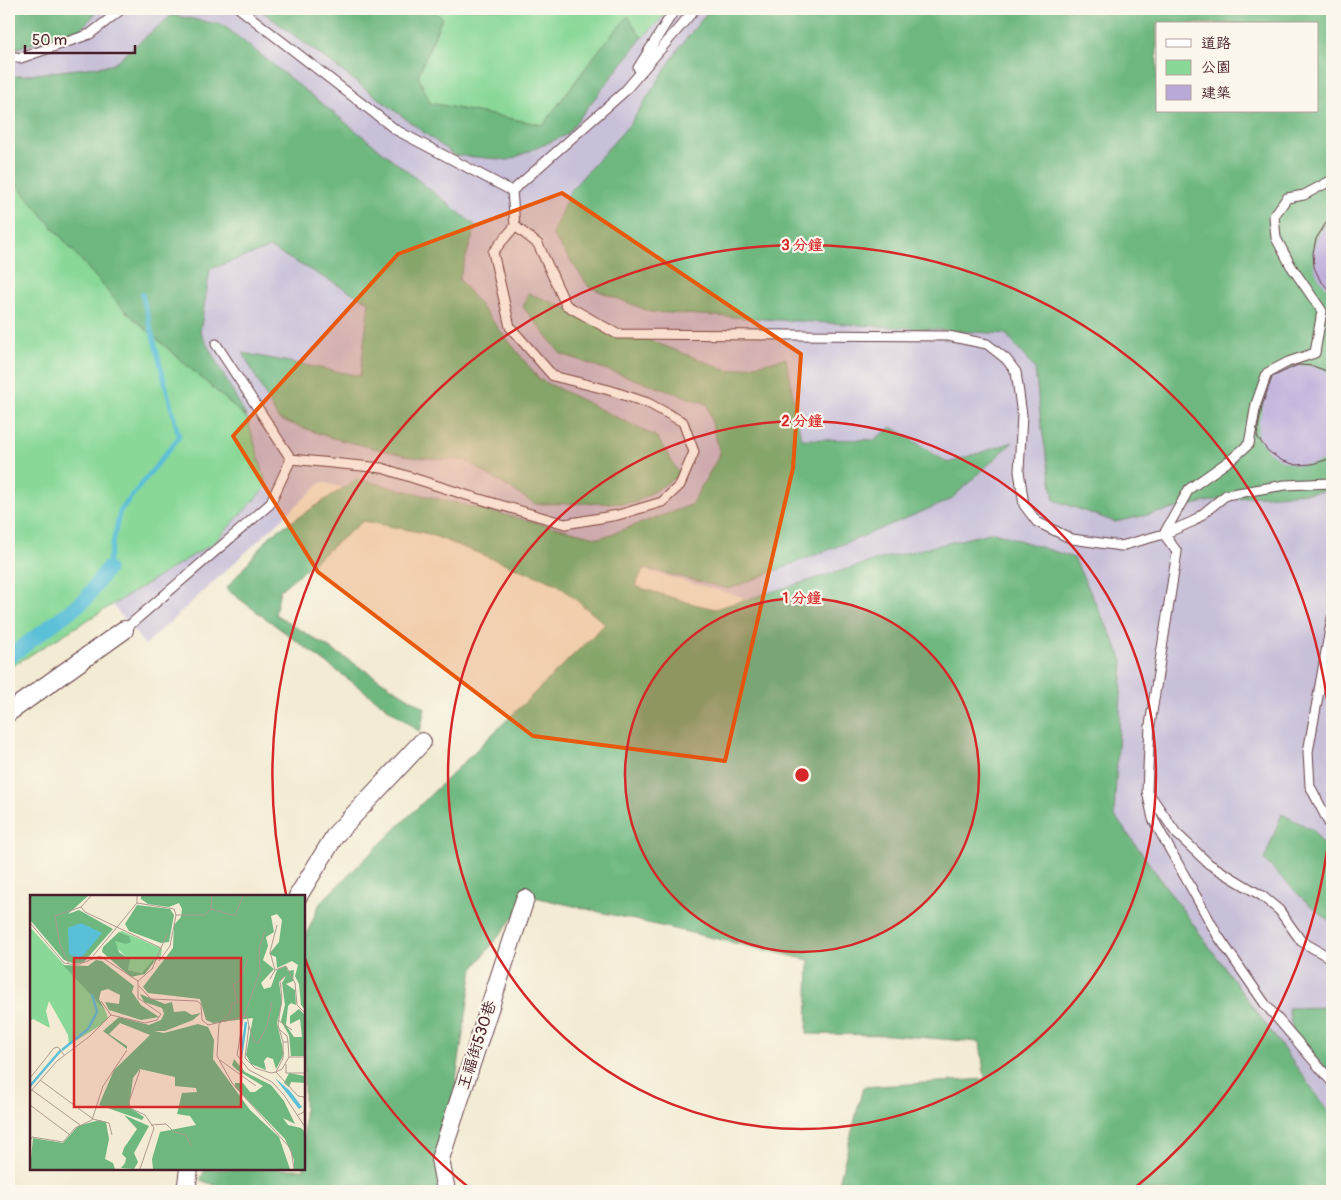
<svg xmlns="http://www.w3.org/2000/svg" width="1341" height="1200" font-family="Pangolin,'LXGW WenKai TC',sans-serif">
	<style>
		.industrial { fill: #c8bfd8 }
		.green { fill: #89d897; stroke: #6a7c61 }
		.forest { fill: #6eb880; stroke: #5c6c56; fill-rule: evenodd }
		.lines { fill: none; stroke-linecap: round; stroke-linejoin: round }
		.stream { stroke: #5abfd8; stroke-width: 4.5 }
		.canal { stroke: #5abfd8; stroke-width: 15 }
		.building { fill: #b9a9d9 }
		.lane-casing { stroke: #633e44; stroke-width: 11 }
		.street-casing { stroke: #633e44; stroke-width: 20 }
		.lane { stroke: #fff; stroke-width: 9 }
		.street { stroke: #fff; stroke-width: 18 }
		.marked { fill: #e8590c; fill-opacity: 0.2; stroke: #e8590c; stroke-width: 4; stroke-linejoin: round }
		.ring { fill: none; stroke: #d62828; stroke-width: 2.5 }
		.labels { text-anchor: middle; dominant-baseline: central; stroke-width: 4.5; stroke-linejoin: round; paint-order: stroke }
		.street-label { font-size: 16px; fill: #4a1f2b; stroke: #fbf7ec }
		.inset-river { fill: none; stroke: #5abfd8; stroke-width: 2.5 }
		.inset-road { fill: none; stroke: #af9990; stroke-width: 1 }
		.view { fill: #d62828; fill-opacity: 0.15; stroke: #d62828; stroke-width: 2.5 }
		.inset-edge { fill: none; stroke: #4a1f2b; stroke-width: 2.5 }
		.centre { fill: #d62828; stroke: #fbf7ec; stroke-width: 2.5 }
		.ring-label { font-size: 15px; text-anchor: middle; font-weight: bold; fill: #d62828; stroke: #fbf7ec; stroke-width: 4.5; stroke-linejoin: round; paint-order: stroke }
	</style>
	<rect width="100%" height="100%" fill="#fbf7ec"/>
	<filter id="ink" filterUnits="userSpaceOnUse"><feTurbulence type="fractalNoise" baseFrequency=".02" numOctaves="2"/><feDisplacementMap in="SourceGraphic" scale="10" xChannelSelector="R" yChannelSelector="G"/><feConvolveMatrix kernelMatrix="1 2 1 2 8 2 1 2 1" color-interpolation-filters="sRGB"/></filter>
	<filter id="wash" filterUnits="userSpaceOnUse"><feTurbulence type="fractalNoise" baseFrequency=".0096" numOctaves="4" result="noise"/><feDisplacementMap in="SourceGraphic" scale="20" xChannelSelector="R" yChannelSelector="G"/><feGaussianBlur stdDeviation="1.12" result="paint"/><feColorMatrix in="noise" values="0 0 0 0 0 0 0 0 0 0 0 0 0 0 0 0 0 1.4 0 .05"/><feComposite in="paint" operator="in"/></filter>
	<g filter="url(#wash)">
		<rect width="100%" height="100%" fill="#f3ebd3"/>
		<!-- industrial -->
		<path class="industrial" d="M 9,9 L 755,9 L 629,167 L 1317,111 L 1317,24 L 1332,9 L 1332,1191 L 910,643 L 322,482 L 145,645 L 9,475 Z"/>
		<!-- green -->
		<g class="green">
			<path d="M 430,9 L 671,9 L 642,38 L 628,17 L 599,50 L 543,125 L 430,103 L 418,76 L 442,18 Z"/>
			<path d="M 9,176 L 123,309 L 247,418 L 267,486 L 215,542 L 9,668 Z"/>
		</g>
		<!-- forest -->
		<g class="forest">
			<path d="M 9,9 L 100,9 L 78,32 L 9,50 Z"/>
			<path d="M 259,9 L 430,9 L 442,17 L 418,76 L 430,103 L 543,125 L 599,50 L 628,16 L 642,38 L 566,135 L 509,160 L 454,155 Z"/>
			<path d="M 710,9 L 1332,9 L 1332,491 L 1220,499 L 1115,522 L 1054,500 L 1041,424 L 1035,369 L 1006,334 L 651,312 L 589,287 L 552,234 L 570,191 L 630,124 L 679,48 ZM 1157,24 L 1317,24 L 1317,111 L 1157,111 Z"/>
			<path d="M 172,15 L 223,25 L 476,226 L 459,279 L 539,379 L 657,437 L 680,475 L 635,503 L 535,504 L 466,461 L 412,457 L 332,438 L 278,419 L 243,353 L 360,376 L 369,302 L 270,248 L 210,269 L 200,332 L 247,418 L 123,309 L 9,176 L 9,77 L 112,65 Z"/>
			<path d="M 528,293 L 729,371 L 786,358 L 801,439 L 874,440 L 892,427 L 948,463 L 1013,442 L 950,500 L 856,539 L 729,589 L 644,568 L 635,586 L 690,603 L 715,609 L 880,559 L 994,532 L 1074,558 L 1123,660 L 1114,815 L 1332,1116 L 1332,1191 L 837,1191 L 863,1087 L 985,1079 L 980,1042 L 889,1035 L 807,1034 L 809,960 L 530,896 L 473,969 L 439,1191 L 232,1191 L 200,1180 L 205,1169 L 304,1169 L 304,940 L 320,903 L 605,624 L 557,584 L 429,534 L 363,521 L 280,590 L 275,614 L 425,708 L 420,732 L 226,589 L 271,535 L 357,479 L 600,538 L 691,505 L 720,454 L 707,404 L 561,354 L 523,307 Z"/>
			<path d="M 1282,814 L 1313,830 L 1332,858 L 1332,923 L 1304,900 L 1264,860 Z"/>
			<path d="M 1332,1007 L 1332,1074 L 1294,1037 L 1288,1008 Z"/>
		</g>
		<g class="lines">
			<!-- stream -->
			<path class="stream" d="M 107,569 L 120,511 L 179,437 L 142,294"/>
			<!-- canal -->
			<path class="canal" d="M 9,657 L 86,599 L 107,569"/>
		</g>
		<g id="blocks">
			<!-- building -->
			<g class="building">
				<path d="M 1332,213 L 1332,293 L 1320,280 L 1314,267 L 1313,253 L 1316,239 Z"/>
				<path d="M 1298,365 L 1313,366 L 1329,372 L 1332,374 L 1332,455 L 1329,459 L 1312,464 L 1296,465 L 1281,460 L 1268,451 L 1258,438 L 1257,435 L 1262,406 L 1272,377 Z"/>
			</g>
		</g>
	</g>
	<g filter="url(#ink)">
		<use href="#blocks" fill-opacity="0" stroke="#633e44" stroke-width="1"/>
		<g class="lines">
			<!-- lane casing -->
			<g class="lane-casing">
				<g id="lane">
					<path d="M 9,56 L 21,58 L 90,34 L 122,9"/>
					<path d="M 638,68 L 675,9"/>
					<path d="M 1332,180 L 1304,195 L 1287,198 L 1274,216 L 1276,238 L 1291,266 L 1322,311 L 1315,353 L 1288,362 L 1267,373 L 1256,404 L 1249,444 L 1233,458 L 1189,489 L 1164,534 L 1177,552 L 1150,725 L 1147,791 L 1153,819 L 1218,936 L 1265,1004 L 1332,1082"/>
					<path d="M 512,191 L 624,92 L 695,9"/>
					<path d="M 515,226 L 538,244 L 566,305 L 617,334 L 948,336 L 987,344 L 1006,359 L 1016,372 L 1022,415 L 1019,471 L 1024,505 L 1037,522 L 1072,539 L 1121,546 L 1164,534 L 1194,521 L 1226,495 L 1285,485 L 1332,483"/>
					<path d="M 216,344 L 291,459"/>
					<path d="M 1332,618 L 1308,752 L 1310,786 L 1332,829"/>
					<path d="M 124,630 L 270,504 L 291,459 L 382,468 L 466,495 L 565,524 L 618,515 L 662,502 L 680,485 L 694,452 L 683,422 L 648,403 L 609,390 L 553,376 L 510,327 L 493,252 L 515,226 L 512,191 L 396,130 L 240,9"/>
					<path d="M 1150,795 L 1176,833 L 1209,864 L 1262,896 L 1279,910 L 1301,941 L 1332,959"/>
				</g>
			</g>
			<!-- street casing -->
			<g class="street-casing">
				<g id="street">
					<path d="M 9,712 L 124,630"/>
					<path d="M 298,896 L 336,834 L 422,742"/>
					<path d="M 186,1191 L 189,1169"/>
					<path d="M 446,1191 L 440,1159 L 525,899"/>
				</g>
			</g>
			<!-- lane -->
			<use href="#lane" class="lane"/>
			<!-- street -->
			<use href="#street" class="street"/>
		</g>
	</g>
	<!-- marked area -->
	<path class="marked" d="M 562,193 L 801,354 L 793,468 L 725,761 L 533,736 L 318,572 L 233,436 L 398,254 Z"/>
	<!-- distance rings -->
	<circle cx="802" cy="775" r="177" fill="#d62828" fill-opacity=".12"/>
	<g class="ring">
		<circle cx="802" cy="775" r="177"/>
		<circle cx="802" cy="775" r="354"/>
		<path d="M472 1190A530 530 0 0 1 304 956M286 894A530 530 0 1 1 1132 1190"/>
	</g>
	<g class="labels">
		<!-- street labels -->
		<g class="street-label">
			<text transform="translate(477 1045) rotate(-72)">王福街530巷</text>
		</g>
	</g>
	<!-- overview -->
	<g transform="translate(30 895)">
		<rect width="275" height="275" fill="#f3ebd3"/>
		<path d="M 0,32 L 75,115 L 78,123 L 71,130 L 39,150 L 38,140 L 19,106 L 16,116 L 20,133 L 3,124 L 0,126 ZM 92,36 L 132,54 L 131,61 L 112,78 L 98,75 L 99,65 L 85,51 L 85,46 L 99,41 L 89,37 Z" fill="#89d897"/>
		<path d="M 0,1 L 58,1 L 38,19 L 49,15 L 83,34 L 54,67 L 45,69 L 34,65 L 0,25 ZM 111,1 L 275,1 L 275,115 L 271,110 L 269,89 L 265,81 L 268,70 L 262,66 L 247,73 L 246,62 L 239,59 L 249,47 L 252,25 L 247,19 L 241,21 L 244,37 L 236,42 L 238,51 L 233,65 L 244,74 L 231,88 L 234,94 L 241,92 L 247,75 L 256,71 L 258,76 L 264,75 L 263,86 L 256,89 L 265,95 L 266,110 L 261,108 L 258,111 L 256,130 L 264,142 L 272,142 L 270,124 L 260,129 L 260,121 L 269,114 L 275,120 L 275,161 L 261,161 L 259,140 L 251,126 L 255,110 L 252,88 L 256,81 L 249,87 L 252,108 L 247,128 L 254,159 L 246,174 L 243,164 L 237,162 L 234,166 L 236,175 L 221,169 L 216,160 L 223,123 L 183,128 L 176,125 L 170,104 L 118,98 L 113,92 L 143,53 L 144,30 L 151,22 L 152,14 L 149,8 L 139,12 L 118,9 L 111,4 ZM 107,10 L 140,14 L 144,20 L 139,47 L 131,48 L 99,36 L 95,29 ZM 89,37 L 99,41 L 101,47 L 96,49 L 85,46 L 89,57 L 100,65 L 98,75 L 112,78 L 123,65 L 124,67 L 115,79 L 101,82 L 72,57 L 73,52 ZM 66,65 L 72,66 L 104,91 L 102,97 L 111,110 L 129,122 L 111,125 L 79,115 L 75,107 L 89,109 L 90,100 L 78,94 L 71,96 L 69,104 L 75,115 L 33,70 L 58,71 ZM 110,99 L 135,109 L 142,107 L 144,117 L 155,116 L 162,120 L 171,118 L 163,125 L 135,136 L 124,136 L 134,138 L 168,129 L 178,132 L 184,145 L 183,164 L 220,215 L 249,242 L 260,274 L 123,274 L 122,264 L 130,237 L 166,230 L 160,221 L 147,219 L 152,198 L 167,197 L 166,193 L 145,191 L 145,182 L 110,174 L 103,183 L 99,212 L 114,222 L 112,225 L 69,210 L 84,175 L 120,140 L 90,128 L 79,139 L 97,151 L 97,154 L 73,136 L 89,122 L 119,130 L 131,125 L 134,119 L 132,113 L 114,107 ZM 204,164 L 215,177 L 241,190 L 254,206 L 265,229 L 253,223 L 258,230 L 271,233 L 275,237 L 275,274 L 264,274 L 264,265 L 255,244 L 205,192 L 205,188 L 213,188 L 220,197 L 225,197 L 233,191 L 207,175 L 202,170 ZM 259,178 L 275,181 L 275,188 L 261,187 L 259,192 L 254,188 ZM 94,220 L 119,231 L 104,258 L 108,267 L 104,274 L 91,273 L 95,268 L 96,263 L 92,259 L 94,253 L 107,234 ZM 69,225 L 76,227 L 79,244 L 75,264 L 83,268 L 85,274 L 0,274 L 3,243 L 33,248 L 48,231 Z" fill="#6eb880"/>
		<path d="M 51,28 L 72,38 L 51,63 L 46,63 L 39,59 L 38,33 ZM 245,183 L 260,196 L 272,212 L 269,214 Z" fill="#5abfd8"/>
		<path class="inset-river" d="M 58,134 L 67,117 L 62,99M 32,155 L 58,134M 211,162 L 216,127M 0,191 L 31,155"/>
		<path class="inset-road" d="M 61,1 L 51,12 L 55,17 L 131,53 L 122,74M 107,8 L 144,14 L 146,20 L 140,51 L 129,66M 181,14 L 205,21 L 213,1M 146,20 L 175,20 L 181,14 L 182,1M 0,28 L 34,68 L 47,70 L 70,61 L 108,86 L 108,103 L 131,119 L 127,125 L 115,128 L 81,120 L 60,141 L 27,166 L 0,197M 235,36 L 229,53 L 230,76 L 213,124 L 207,160 L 219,175 L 242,187 L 254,200 L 275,232M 131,53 L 137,39M 63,61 L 107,8 L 107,1M 218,63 L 210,85 L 203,90 L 208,107 L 202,109 L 200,118 L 189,129 L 187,161 L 202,188 L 261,254 L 264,274M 39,69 L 30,50 L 25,21 L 51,12M 245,75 L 240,57 L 247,30M 240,84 L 245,75 L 256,71 L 265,88 L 267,110 L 275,118M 108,86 L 123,73M 109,91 L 121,104 L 167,106 L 171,109 L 172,125 L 178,130 L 217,121 L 219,131 L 215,163 L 225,173 L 241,178 L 246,177 L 253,163 L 253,147 L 248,130 L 252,103 L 250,86 L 255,81M 71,106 L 81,120M 248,125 L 262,135M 219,131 L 224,146 L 228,148 L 237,131 L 242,107M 250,135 L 257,141 L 258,147M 253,147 L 258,147 L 259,162 L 252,174 L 246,177 L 268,201 L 274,202 L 275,209M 259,162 L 275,162M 190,165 L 226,191M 256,169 L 256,178 L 275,178M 110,175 L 99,207 L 100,213 L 115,220 L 124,233 L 110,274M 0,183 L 24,153 L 28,152 L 34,160M 10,185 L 63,224 L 79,228 L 82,240M 2,195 L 50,230M 0,210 L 40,240M 268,220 L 274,217 L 275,208M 121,230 L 136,229 L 144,237 L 156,240 L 161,251M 0,246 L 2,242 L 33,247 L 45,233 L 62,225 L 73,191 L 97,155"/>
		<path class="view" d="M 44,63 L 211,63 L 211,212 L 44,212 Z"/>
		<rect width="275" height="275" class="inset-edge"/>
	</g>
	<circle cx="802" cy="775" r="8" class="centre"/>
	<g class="ring-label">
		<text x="802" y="250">3 分鐘</text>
		<text x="802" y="426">2 分鐘</text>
		<text x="802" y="603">1 分鐘</text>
	</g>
	<!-- margin -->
	<rect width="1341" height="1200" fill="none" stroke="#fbf7ec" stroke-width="30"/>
	<!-- legend -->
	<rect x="1156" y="22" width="162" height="90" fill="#fbf7ec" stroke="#b4a19f"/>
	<rect x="1166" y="39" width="25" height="8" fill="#ffffff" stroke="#b4a19f"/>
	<text x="1201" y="48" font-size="15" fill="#4a1f2b">道路</text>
	<rect x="1166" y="60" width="25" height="15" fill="#89d897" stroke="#b4a19f"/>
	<text x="1201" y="72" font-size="15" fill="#4a1f2b">公園</text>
	<rect x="1166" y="85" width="25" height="15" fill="#b9a9d9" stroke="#b4a19f"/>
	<text x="1201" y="98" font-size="15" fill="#4a1f2b">建築</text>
	<!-- scale -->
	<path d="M25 45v8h110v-8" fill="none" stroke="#4a1f2b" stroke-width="2.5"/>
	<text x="32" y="45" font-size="15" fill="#4a1f2b" stroke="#fbf7ec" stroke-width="4" paint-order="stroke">50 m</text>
</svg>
